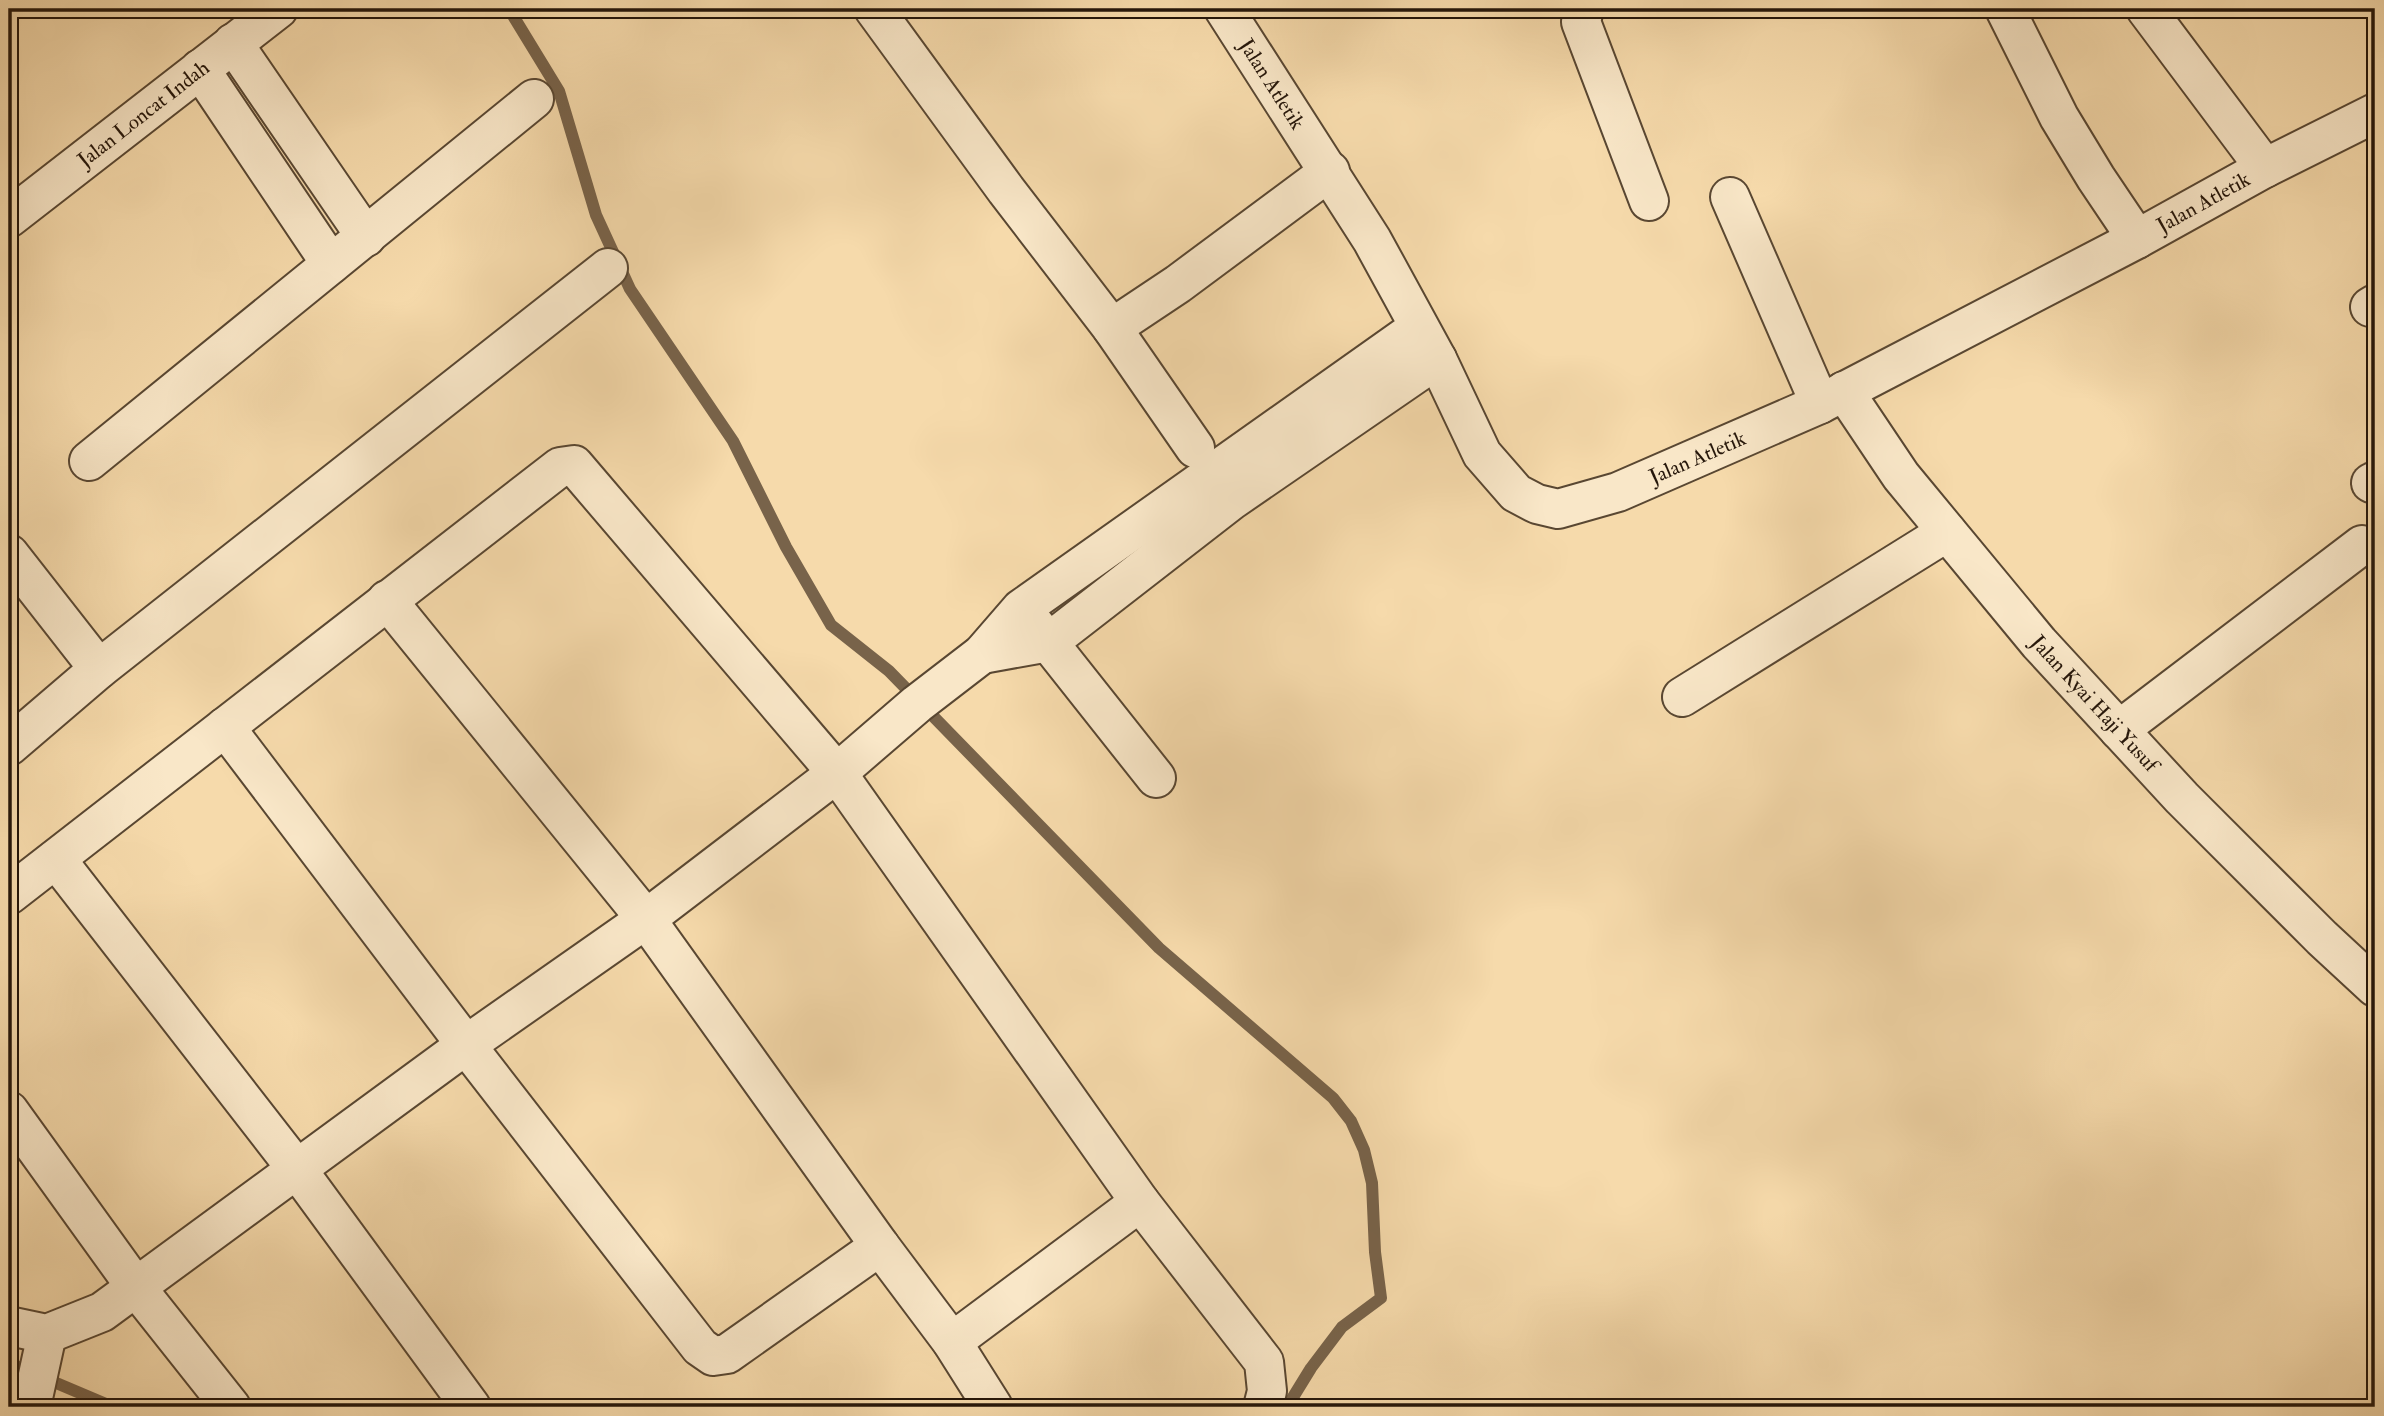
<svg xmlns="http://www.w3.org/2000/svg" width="2384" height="1416" font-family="'IM FELL Double Pica',serif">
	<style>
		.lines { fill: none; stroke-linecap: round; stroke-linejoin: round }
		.stream { stroke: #78634a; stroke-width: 12 }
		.minor-casing { stroke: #594732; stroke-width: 42 }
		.minor { stroke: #f9e7c8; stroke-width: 38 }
		.labels { text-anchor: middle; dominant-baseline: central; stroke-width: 5; stroke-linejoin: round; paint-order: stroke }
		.street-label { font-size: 21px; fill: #25160a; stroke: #f9e7c8 }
	</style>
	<rect width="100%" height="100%" fill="#f6daab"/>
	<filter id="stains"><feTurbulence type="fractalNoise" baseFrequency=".00286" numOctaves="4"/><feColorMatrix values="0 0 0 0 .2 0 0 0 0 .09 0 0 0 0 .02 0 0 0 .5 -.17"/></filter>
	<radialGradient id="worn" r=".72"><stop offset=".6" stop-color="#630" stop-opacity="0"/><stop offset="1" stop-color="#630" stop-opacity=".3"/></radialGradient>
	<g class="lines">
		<!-- stream -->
		<g class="stream">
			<path d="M 509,9 L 559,91 L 596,215 L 630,289 L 733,441 L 786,547 L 831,625 L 889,671 L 1159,948 L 1333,1098 L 1351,1121 L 1364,1150 L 1372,1183 L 1375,1252 L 1381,1298 L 1342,1327 L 1311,1368 L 1287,1407"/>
			<path d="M 9,1363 L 113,1407"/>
		</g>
		<!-- minor casing -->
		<g class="minor-casing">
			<g id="minor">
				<path d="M 874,9 L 1006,190 L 1112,328 L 1195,448"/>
				<path id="s1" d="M 1224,9 L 1372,240 L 1437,359 L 1482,454 L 1516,493 L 1537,504 L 1558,509 L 1618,492 L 1820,404 L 2137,239 L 2265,168 L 2375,113"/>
				<path d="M 1584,9 L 1581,22 L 1649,201"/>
				<path d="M 2005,9 L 2059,117 L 2096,178 L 2137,239"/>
				<path d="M 2146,9 L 2265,168"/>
				<path d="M 233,43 L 366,237"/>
				<path d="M 200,69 L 331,264"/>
				<path d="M 1730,197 L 1820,404"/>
				<path id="s2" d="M 9,218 L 278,9"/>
				<path d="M 2370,307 L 2375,304"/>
				<path d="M 1112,328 L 1178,284 L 1330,171"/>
				<path id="s3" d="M 1844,391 L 1901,476 L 2039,643 L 2182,798 L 2322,938 L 2375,987"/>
				<path d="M 89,461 L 534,99"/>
				<path d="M 2371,483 L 2375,481"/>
				<path d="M 9,554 L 99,669"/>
				<path d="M 387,600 L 646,919 L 880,1246 L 952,1342 L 993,1407"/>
				<path d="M 1034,624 L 1156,778"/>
				<path d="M 982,654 L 1049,642 L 1232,500 L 1437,359"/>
				<path d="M 1682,697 L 1947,532"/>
				<path d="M 225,727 L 466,1045 L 700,1347 L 713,1356 L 727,1354 L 880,1246"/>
				<path d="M 2119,730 L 2362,545"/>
				<path d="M 9,746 L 99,669 L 608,268"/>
				<path d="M 56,859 L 296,1168 L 471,1407"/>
				<path d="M 9,895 L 560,467 L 574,465 L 837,773 L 1140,1202 L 1264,1362 L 1267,1391 L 1263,1407"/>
				<path d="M 9,1111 L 135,1286 L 231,1407"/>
				<path d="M 9,1326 L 47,1334 L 102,1312 L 466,1045 L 646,919 L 837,773 L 917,704 L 982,654 L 1021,609 L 1418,328"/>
				<path d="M 952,1342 L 1140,1202"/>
				<path d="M 31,1407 L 47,1334"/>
			</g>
		</g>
		<!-- minor -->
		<use href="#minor" class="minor"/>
	</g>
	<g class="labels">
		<!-- street labels -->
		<g class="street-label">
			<text stroke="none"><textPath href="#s1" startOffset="89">Jalan Atletik</textPath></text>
			<text stroke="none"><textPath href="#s2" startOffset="170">Jalan Loncat Indah</textPath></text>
			<text stroke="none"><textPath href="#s1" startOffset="1328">Jalan Atletik</textPath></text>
			<text stroke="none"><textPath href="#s1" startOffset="761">Jalan Atletik</textPath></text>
			<text stroke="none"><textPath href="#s3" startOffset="401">Jalan Kyai Haji Yusuf</textPath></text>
		</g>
	</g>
	<!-- margin -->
	<rect width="2384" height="1416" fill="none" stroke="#f6daab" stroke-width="35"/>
	<rect x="10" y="10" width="2363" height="1395" fill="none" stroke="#25160a" stroke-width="3.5"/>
	<rect x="18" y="18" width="2349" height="1381" fill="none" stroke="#25160a" stroke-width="2"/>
	<rect width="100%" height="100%" filter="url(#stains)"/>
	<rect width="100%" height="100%" fill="url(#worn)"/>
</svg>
